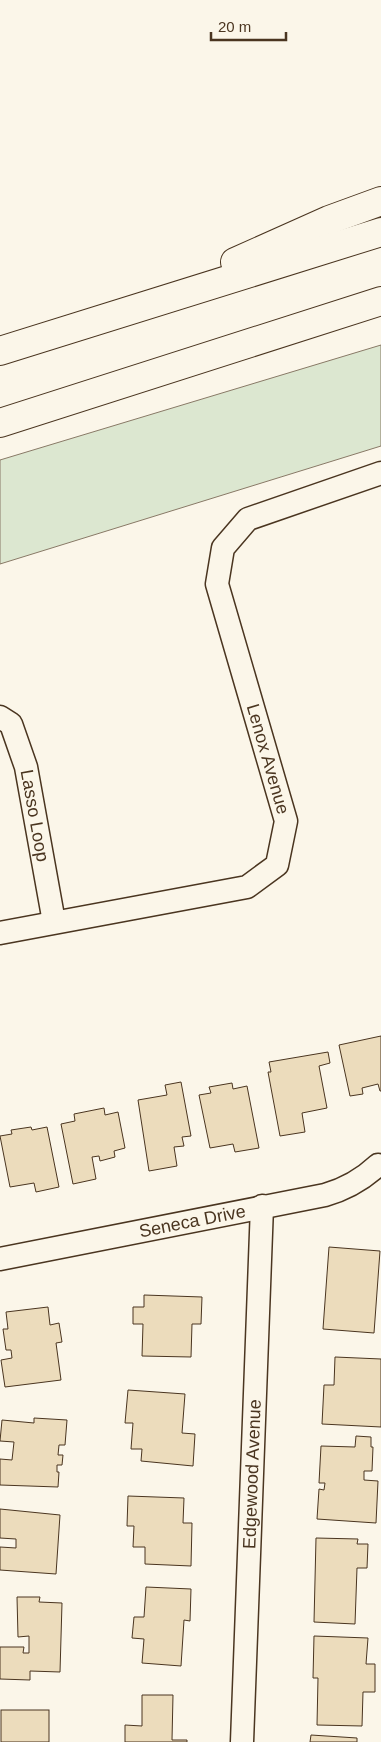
<svg xmlns="http://www.w3.org/2000/svg" width="381" height="1742" font-family="Arial,sans-serif">
	<style>
		.green { fill: #dce7d0; stroke: #887966 }
		.building { fill: #ecdcbc; stroke: #4a3520 }
		.lines { fill: none; stroke-linecap: round; stroke-linejoin: round }
		.street-casing { stroke: #4a3520; stroke-width: 25 }
		.highway-casing { stroke: #4a3520; stroke-width: 30 }
		.street { stroke: #fbf6e9; stroke-width: 22 }
		.highway { stroke: #fbf6e9; stroke-width: 28 }
		.labels { text-anchor: middle; dominant-baseline: central; stroke-width: 4; stroke-linejoin: round; paint-order: stroke }
		.street-label { font-size: 18px; fill: #4a3520; stroke: #fbf6e9 }
	</style>
	<rect width="100%" height="100%" fill="#fbf6e9"/>
	<!-- green -->
	<path class="green" d="M 381,345 L 381,446 L 0,564 L 0,460 Z"/>
	<!-- building -->
	<g class="building">
		<path d="M 381,1036 L 381,1091 L 380,1091 L 378,1084 L 362,1088 L 363,1094 L 350,1096 L 339,1045 Z"/>
		<path d="M 328,1052 L 330,1063 L 319,1066 L 327,1108 L 302,1113 L 305,1132 L 280,1136 L 268,1072 L 271,1072 L 269,1062 Z"/>
		<path d="M 181,1082 L 191,1136 L 182,1137 L 184,1146 L 174,1147 L 177,1166 L 149,1171 L 138,1100 L 167,1095 L 165,1085 Z"/>
		<path d="M 232,1083 L 233,1089 L 247,1086 L 259,1148 L 235,1152 L 233,1144 L 210,1148 L 199,1095 L 211,1093 L 209,1087 Z"/>
		<path d="M 104,1108 L 105,1115 L 118,1112 L 125,1148 L 114,1151 L 115,1157 L 100,1161 L 99,1156 L 92,1157 L 96,1179 L 73,1184 L 61,1124 L 75,1121 L 74,1114 Z"/>
		<path d="M 31,1127 L 32,1130 L 47,1127 L 59,1187 L 36,1192 L 34,1183 L 10,1187 L 0,1136 L 12,1134 L 11,1130 Z"/>
		<path d="M 329,1247 L 380,1251 L 374,1333 L 323,1329 Z"/>
		<path d="M 144,1295 L 202,1297 L 201,1324 L 192,1324 L 191,1357 L 142,1356 L 143,1324 L 133,1324 L 133,1307 L 144,1307 Z"/>
		<path d="M 48,1307 L 50,1325 L 59,1323 L 62,1342 L 56,1343 L 61,1380 L 5,1387 L 1,1360 L 12,1358 L 11,1350 L 6,1350 L 3,1329 L 8,1329 L 6,1312 Z"/>
		<path d="M 335,1357 L 381,1359 L 381,1427 L 322,1424 L 324,1385 L 334,1385 Z"/>
		<path d="M 128,1390 L 185,1394 L 182,1433 L 195,1434 L 193,1466 L 141,1461 L 142,1449 L 131,1449 L 133,1423 L 125,1423 Z"/>
		<path d="M 34,1418 L 67,1420 L 65,1445 L 59,1445 L 58,1455 L 63,1455 L 62,1465 L 57,1465 L 57,1472 L 59,1472 L 58,1487 L 0,1485 L 0,1459 L 12,1460 L 14,1442 L 0,1441 L 2,1420 L 34,1423 Z"/>
		<path d="M 356,1436 L 371,1437 L 371,1447 L 373,1447 L 372,1471 L 364,1471 L 364,1480 L 378,1481 L 376,1523 L 317,1519 L 319,1489 L 324,1490 L 325,1483 L 319,1483 L 321,1446 L 355,1447 Z"/>
		<path d="M 128,1496 L 184,1498 L 183,1523 L 192,1523 L 191,1566 L 145,1564 L 145,1547 L 133,1547 L 134,1526 L 127,1526 Z"/>
		<path d="M 0,1509 L 60,1515 L 56,1574 L 0,1570 L 0,1547 L 16,1548 L 16,1539 L 0,1538 Z"/>
		<path d="M 316,1538 L 358,1539 L 357,1544 L 368,1544 L 367,1568 L 357,1568 L 355,1624 L 314,1622 Z"/>
		<path d="M 146,1587 L 191,1589 L 190,1621 L 184,1620 L 181,1666 L 142,1663 L 144,1639 L 132,1638 L 134,1617 L 144,1617 Z"/>
		<path d="M 17,1597 L 40,1597 L 39,1602 L 62,1603 L 60,1672 L 30,1671 L 30,1680 L 0,1679 L 0,1647 L 24,1647 L 23,1653 L 29,1653 L 29,1636 L 18,1637 Z"/>
		<path d="M 314,1636 L 368,1638 L 366,1664 L 375,1664 L 375,1692 L 363,1692 L 362,1726 L 317,1725 L 318,1678 L 313,1678 Z"/>
		<path d="M 142,1695 L 173,1695 L 172,1740 L 187,1740 L 187,1742 L 125,1742 L 125,1725 L 142,1726 Z"/>
		<rect x="1" y="1710" width="48" height="32"/>
		<path d="M 311,1735 L 357,1738 L 357,1742 L 310,1742 Z"/>
	</g>
	<g class="lines">
		<!-- street casing -->
		<g class="street-casing">
			<g id="street">
				<path id="s1" d="M 0,717 L 11,724 L 26,767 L 54,922"/>
				<path d="M 0,933 L 247,887 L 277,865 L 286,821 L 217,584 L 223,548 L 248,519 L 381,473"/>
				<path id="s2" d="M 0,1259 L 325,1195 C 346,1189 362,1180 378,1165"/>
				<path id="s3" d="M 242,1742 L 262,1206"/>
			</g>
		</g>
		<!-- highway casing -->
		<g class="highway-casing">
			<g id="highway">
				<path d="M 235,262 L 329,220 L 381,201"/>
				<path d="M 0,351 L 381,232"/>
				<path d="M 0,423 L 381,301"/>
			</g>
		</g>
		<!-- street -->
		<use href="#street" class="street"/>
		<!-- highway -->
		<use href="#highway" class="highway"/>
	</g>
	<g class="labels">
		<!-- street labels -->
		<g class="street-label">
			<text transform="translate(268 759) rotate(74)">Lenox Avenue</text>
			<text stroke="none"><textPath href="#s1" startOffset="108">Lasso Loop</textPath></text>
			<text stroke="none"><textPath href="#s2" startOffset="196">Seneca Drive</textPath></text>
			<text stroke="none"><textPath href="#s3" startOffset="268">Edgewood Avenue</textPath></text>
		</g>
	</g>
	<!-- scale -->
	<path d="M211 32v8h75v-8" fill="none" stroke="#4a3520" stroke-width="2.5"/>
	<text x="218" y="32" font-size="15" fill="#4a3520" stroke="#fbf6e9" stroke-width="4" paint-order="stroke">20 m</text>
</svg>
